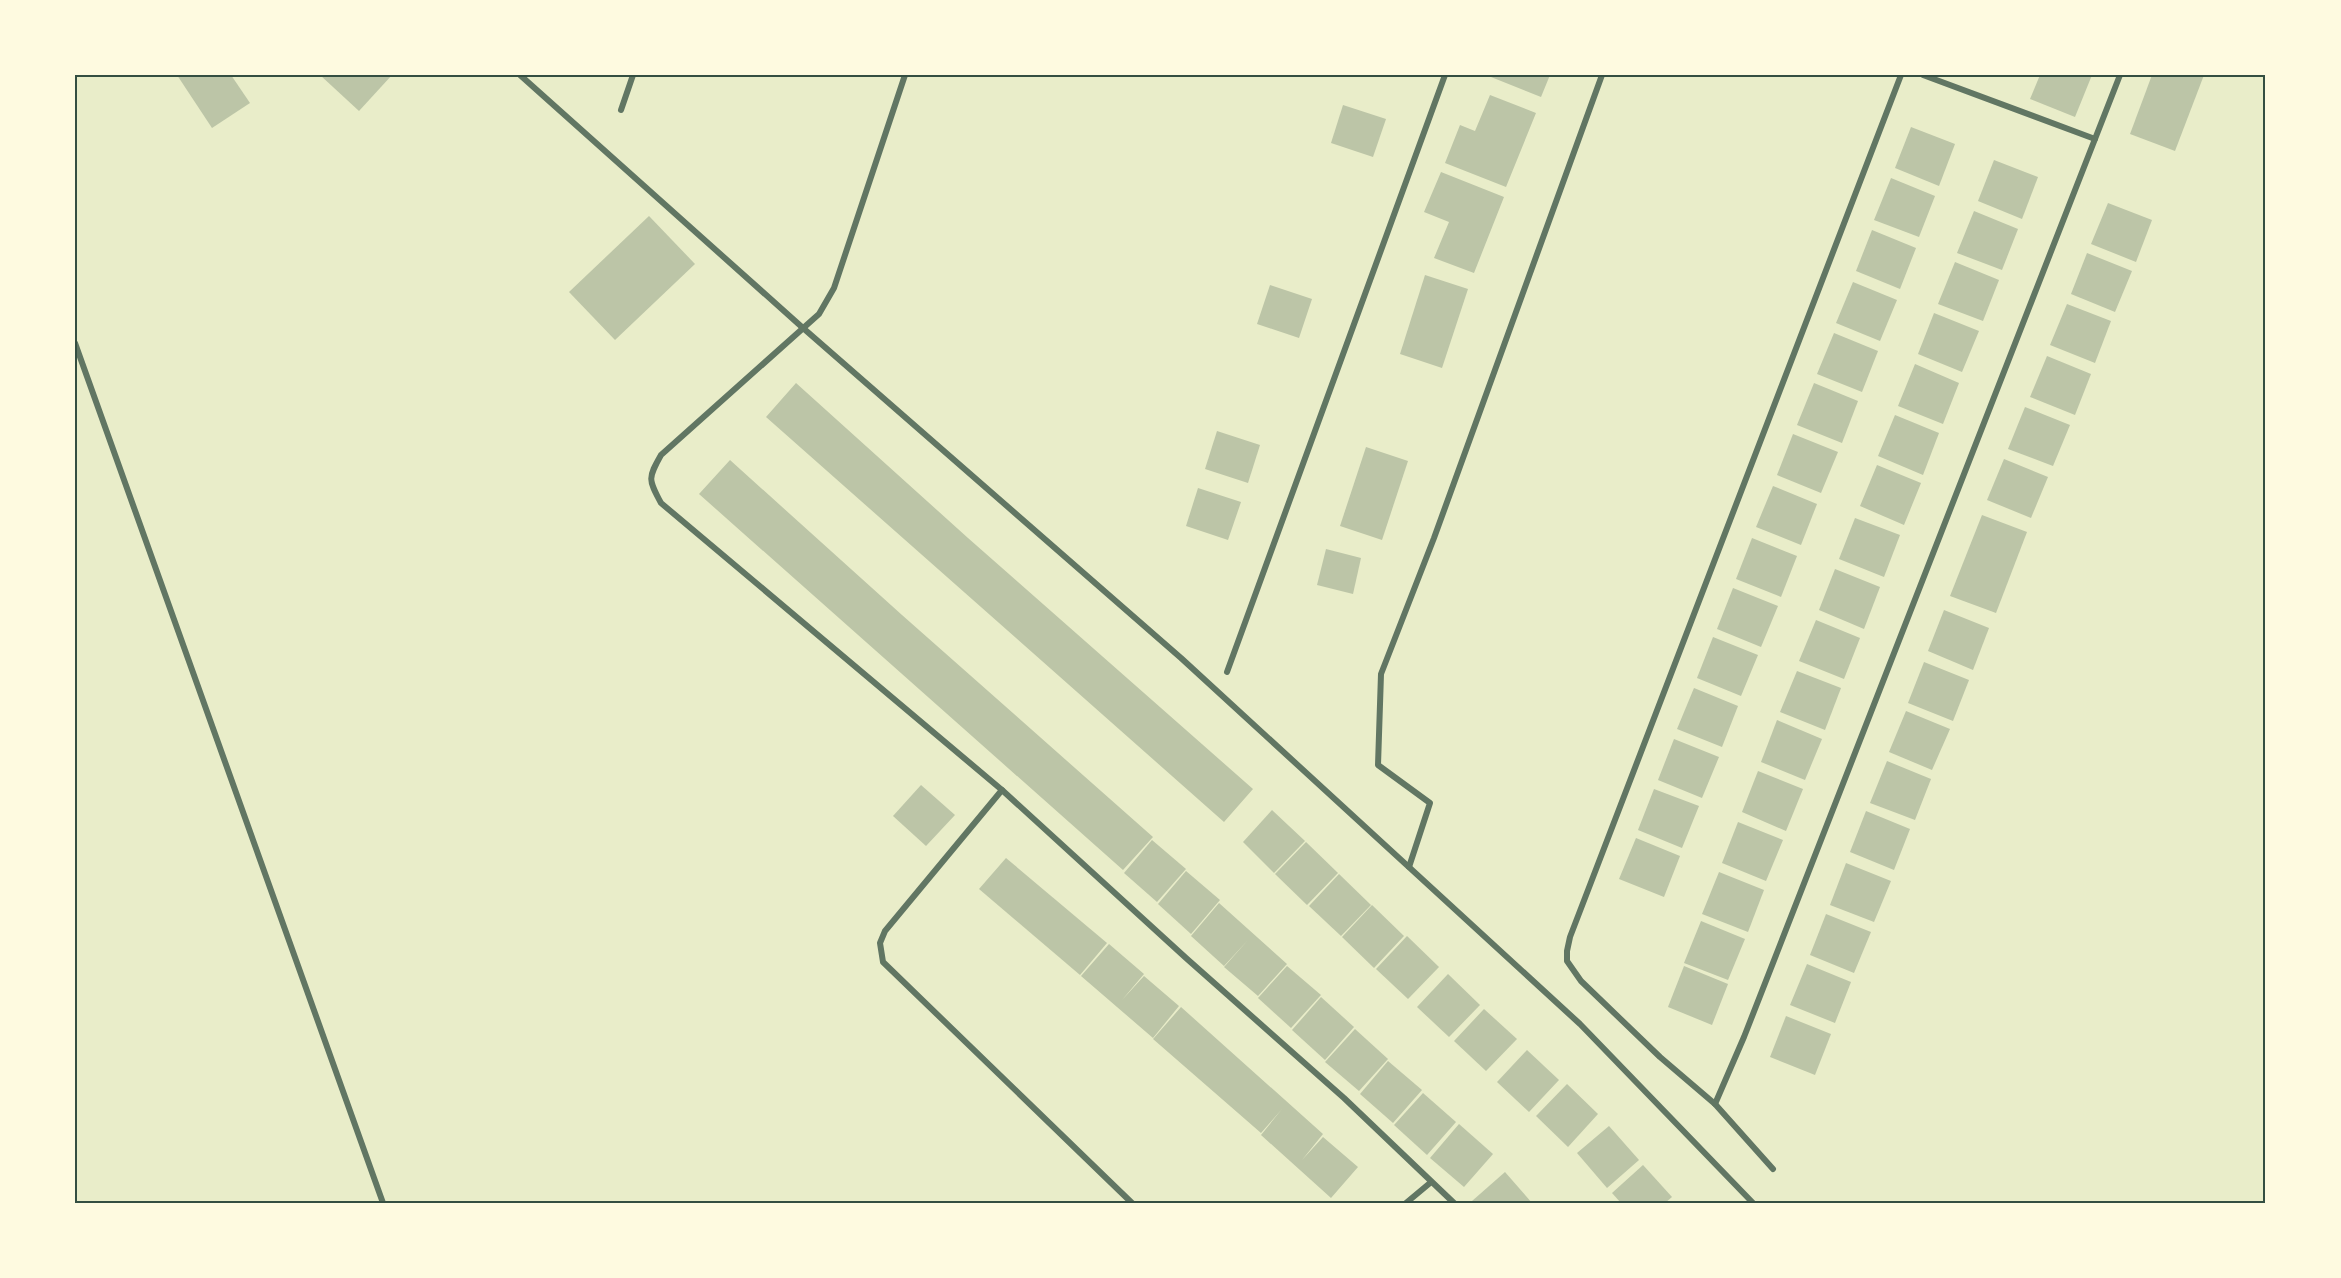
<svg xmlns="http://www.w3.org/2000/svg" width="2341" height="1278" font-family="'PT Serif',serif">
	<style>
		.building { fill: #bcc5a7 }
		.lines { fill: none; stroke-linecap: round; stroke-linejoin: round }
		.minor { stroke: #617663; stroke-width: 6 }
		.neatline { fill: none; stroke: #344e41; stroke-width: 2 }
	</style>
	<rect width="100%" height="100%" fill="#e9edc9"/>
	<!-- building -->
	<g class="building">
		<path d="M 177,75 L 231,75 L 250,103 L 212,128 Z"/>
		<path d="M 320,75 L 392,75 L 359,111 Z"/>
		<path d="M 1486,75 L 1550,75 L 1541,97 Z"/>
		<path d="M 2040,75 L 2092,75 L 2075,117 L 2030,99 Z"/>
		<path d="M 2152,75 L 2204,75 L 2175,151 L 2130,134 Z"/>
		<path d="M 1490,95 L 1536,113 L 1506,187 L 1445,163 L 1460,125 L 1475,131 Z"/>
		<path d="M 1343,105 L 1386,119 L 1373,157 L 1331,143 Z"/>
		<path d="M 1911,127 L 1955,144 L 1939,186 L 1895,168 Z"/>
		<path d="M 1994,160 L 2038,177 L 2022,219 L 1978,201 Z"/>
		<path d="M 1441,172 L 1504,197 L 1474,273 L 1434,258 L 1449,222 L 1424,212 Z"/>
		<path d="M 1891,178 L 1935,196 L 1919,237 L 1874,220 Z"/>
		<path d="M 2108,203 L 2152,220 L 2136,262 L 2091,244 Z"/>
		<path d="M 1974,211 L 2018,229 L 2002,270 L 1957,253 Z"/>
		<path d="M 649,216 L 695,264 L 615,340 L 569,292 Z"/>
		<path d="M 1872,230 L 1916,248 L 1900,289 L 1856,271 Z"/>
		<path d="M 2087,253 L 2132,271 L 2115,312 L 2071,294 Z"/>
		<path d="M 1955,262 L 1999,280 L 1983,321 L 1938,304 Z"/>
		<path d="M 1425,275 L 1468,289 L 1442,368 L 1400,354 Z"/>
		<path d="M 1853,282 L 1897,300 L 1880,341 L 1836,323 Z"/>
		<path d="M 1270,285 L 1312,299 L 1299,338 L 1257,324 Z"/>
		<path d="M 2067,304 L 2111,321 L 2095,363 L 2050,345 Z"/>
		<path d="M 1934,313 L 1979,331 L 1962,372 L 1918,354 Z"/>
		<path d="M 1834,333 L 1878,351 L 1862,392 L 1817,374 Z"/>
		<path d="M 2047,356 L 2091,374 L 2075,415 L 2030,397 Z"/>
		<path d="M 1915,364 L 1959,383 L 1943,424 L 1898,406 Z"/>
		<path d="M 796,383 L 968,538 L 1253,789 L 1224,822 L 766,417 Z"/>
		<path d="M 1814,383 L 1858,401 L 1842,443 L 1797,425 Z"/>
		<path d="M 2025,407 L 2070,425 L 2053,466 L 2008,449 Z"/>
		<path d="M 1895,415 L 1939,433 L 1923,475 L 1878,456 Z"/>
		<path d="M 1217,431 L 1260,445 L 1248,483 L 1205,469 Z"/>
		<path d="M 1793,434 L 1838,452 L 1821,493 L 1777,475 Z"/>
		<path d="M 1366,447 L 1408,461 L 1382,540 L 1340,526 Z"/>
		<path d="M 2004,459 L 2048,477 L 2031,518 L 1987,500 Z"/>
		<path d="M 730,460 L 902,615 L 1153,837 L 1123,870 L 699,494 Z"/>
		<path d="M 1877,465 L 1921,483 L 1904,525 L 1860,506 Z"/>
		<path d="M 1773,486 L 1817,504 L 1801,545 L 1756,527 Z"/>
		<path d="M 1198,488 L 1241,502 L 1228,540 L 1186,526 Z"/>
		<path d="M 1982,515 L 2027,532 L 1996,613 L 1950,596 Z"/>
		<path d="M 1855,518 L 1900,535 L 1884,577 L 1839,559 Z"/>
		<path d="M 1752,538 L 1797,556 L 1781,597 L 1736,579 Z"/>
		<path d="M 1326,549 L 1361,558 L 1353,594 L 1317,585 Z"/>
		<path d="M 1835,569 L 1880,587 L 1864,629 L 1819,610 Z"/>
		<path d="M 1733,588 L 1778,606 L 1761,647 L 1717,629 Z"/>
		<path d="M 1944,610 L 1989,628 L 1973,670 L 1928,651 Z"/>
		<path d="M 1816,620 L 1860,638 L 1844,679 L 1799,661 Z"/>
		<path d="M 1713,637 L 1758,655 L 1741,696 L 1697,678 Z"/>
		<path d="M 1924,662 L 1969,680 L 1953,721 L 1908,703 Z"/>
		<path d="M 1797,671 L 1841,688 L 1825,730 L 1780,712 Z"/>
		<path d="M 1694,688 L 1738,706 L 1722,747 L 1677,729 Z"/>
		<path d="M 1906,711 L 1950,729 L 1932,770 L 1889,752 Z"/>
		<path d="M 1777,720 L 1822,739 L 1805,780 L 1761,762 Z"/>
		<path d="M 1674,739 L 1719,757 L 1702,798 L 1658,780 Z"/>
		<path d="M 1887,761 L 1931,779 L 1915,820 L 1870,803 Z"/>
		<path d="M 1758,771 L 1803,789 L 1786,831 L 1742,812 Z"/>
		<path d="M 921,785 L 955,815 L 926,846 L 893,816 Z"/>
		<path d="M 1654,789 L 1699,806 L 1682,848 L 1638,830 Z"/>
		<path d="M 1272,810 L 1305,841 L 1274,873 L 1243,842 Z"/>
		<path d="M 1866,811 L 1910,829 L 1894,870 L 1850,852 Z"/>
		<path d="M 1738,822 L 1783,840 L 1766,881 L 1722,863 Z"/>
		<path d="M 1636,838 L 1680,856 L 1664,897 L 1619,879 Z"/>
		<path d="M 1152,840 L 1186,869 L 1157,902 L 1124,873 Z"/>
		<path d="M 1306,842 L 1338,873 L 1307,905 L 1275,874 Z"/>
		<path d="M 1006,858 L 1107,943 L 1080,975 L 979,889 Z"/>
		<path d="M 1846,863 L 1891,881 L 1874,922 L 1830,905 Z"/>
		<path d="M 1186,871 L 1220,900 L 1191,934 L 1158,904 Z"/>
		<path d="M 1719,872 L 1764,890 L 1748,932 L 1702,914 Z"/>
		<path d="M 1339,874 L 1371,905 L 1341,936 L 1309,906 Z"/>
		<path d="M 1219,903 L 1287,964 L 1258,996 L 1224,967 L 1248,940 L 1224,966 L 1191,936 Z"/>
		<path d="M 1372,905 L 1404,936 L 1374,968 L 1342,937 Z"/>
		<path d="M 1826,914 L 1871,932 L 1854,973 L 1810,955 Z"/>
		<path d="M 1701,921 L 1745,939 L 1728,980 L 1684,963 Z"/>
		<path d="M 1407,936 L 1439,967 L 1408,999 L 1376,969 Z"/>
		<path d="M 1109,944 L 1144,974 L 1122,1000 L 1144,976 L 1179,1006 L 1153,1038 L 1081,976 Z"/>
		<path d="M 1807,964 L 1851,982 L 1835,1023 L 1790,1005 Z"/>
		<path d="M 1287,966 L 1321,995 L 1291,1028 L 1258,998 Z"/>
		<path d="M 1684,966 L 1728,984 L 1712,1025 L 1668,1007 Z"/>
		<path d="M 1448,974 L 1480,1005 L 1449,1037 L 1417,1007 Z"/>
		<path d="M 1321,997 L 1354,1027 L 1325,1060 L 1292,1030 Z"/>
		<path d="M 1181,1007 L 1323,1134 L 1302,1160 L 1323,1137 L 1358,1167 L 1331,1198 L 1261,1135 L 1282,1109 L 1261,1133 L 1153,1039 Z"/>
		<path d="M 1484,1009 L 1517,1039 L 1486,1071 L 1454,1041 Z"/>
		<path d="M 1786,1016 L 1831,1034 L 1815,1075 L 1770,1057 Z"/>
		<path d="M 1355,1029 L 1388,1059 L 1359,1091 L 1325,1062 Z"/>
		<path d="M 1527,1050 L 1559,1080 L 1529,1112 L 1497,1082 Z"/>
		<path d="M 1388,1061 L 1422,1090 L 1393,1123 L 1360,1094 Z"/>
		<path d="M 1567,1084 L 1598,1114 L 1568,1147 L 1536,1116 Z"/>
		<path d="M 1423,1093 L 1456,1122 L 1427,1155 L 1394,1125 Z"/>
		<path d="M 1459,1124 L 1493,1154 L 1464,1187 L 1430,1158 Z"/>
		<path d="M 1609,1126 L 1639,1160 L 1607,1188 L 1577,1153 Z"/>
		<path d="M 1643,1165 L 1672,1197 L 1665,1203 L 1621,1203 L 1612,1193 Z"/>
		<path d="M 1505,1172 L 1532,1203 L 1474,1203 L 1472,1201 Z"/>
	</g>
	<g class="lines">
		<!-- minor -->
		<g class="minor">
			<path d="M 520,75 L 803,328 L 1181,658 L 1580,1024 L 1753,1203"/>
			<path d="M 905,75 L 834,288 L 819,314 L 661,455 C 648,478 648,479 661,503 L 1002,790 L 1186,958 L 1344,1098 L 1454,1203"/>
			<path d="M 1923,75 L 2095,139"/>
			<path d="M 621,110 L 633,75"/>
			<path d="M 75,343 L 383,1203"/>
			<path d="M 1227,672 L 1445,75"/>
			<path d="M 1002,790 L 885,931 L 880,943 L 883,962 L 1132,1203"/>
			<path d="M 1409,867 L 1430,803 L 1378,765 L 1381,674 L 1434,538 L 1602,75"/>
			<path d="M 1715,1104 L 1744,1037 L 2120,75"/>
			<path d="M 1773,1169 L 1715,1104 L 1660,1057 L 1581,981 L 1567,961 L 1567,951 L 1570,937 L 1901,75"/>
			<path d="M 1406,1203 L 1430,1183"/>
		</g>
	</g>
	<!-- border -->
	<rect width="2341" height="1278" fill="none" stroke="#fefae0" stroke-width="153"/>
	<rect x="76" y="76" width="2188" height="1126" class="neatline"/>
</svg>
